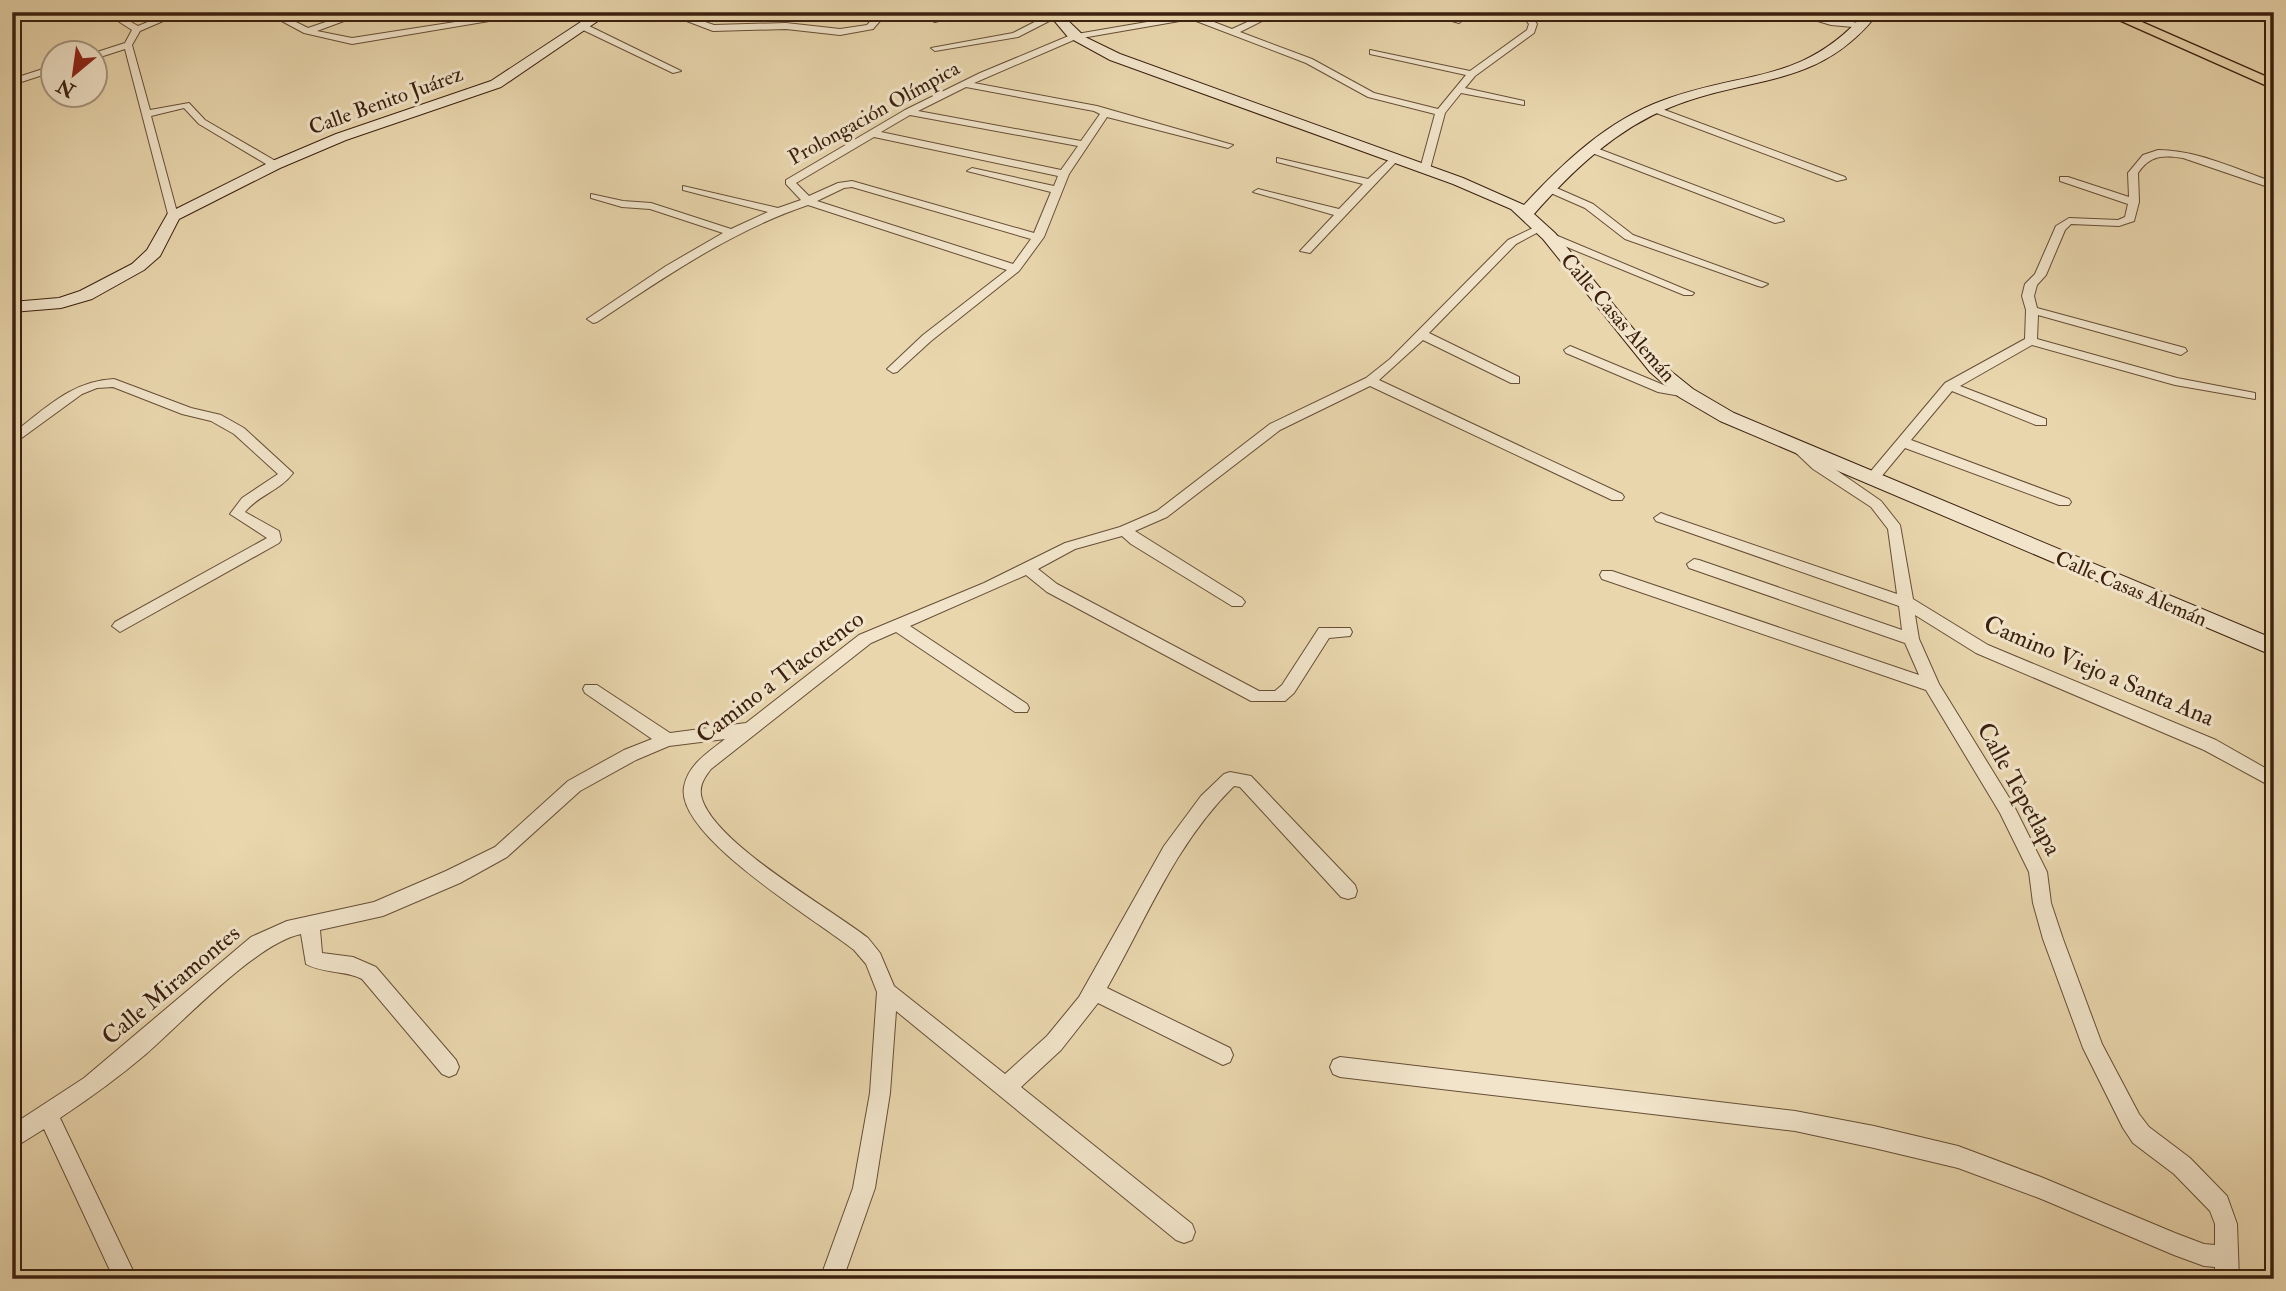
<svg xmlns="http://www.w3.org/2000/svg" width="2286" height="1291" font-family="'IM FELL Double Pica',serif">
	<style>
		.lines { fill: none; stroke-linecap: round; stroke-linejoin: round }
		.street-casing { stroke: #664e36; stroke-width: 2 }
		.secondary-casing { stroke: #3b200f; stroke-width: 2 }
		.primary-casing { stroke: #3b200f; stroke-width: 3 }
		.street { fill: #f1e4ca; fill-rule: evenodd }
		.secondary { fill: #f1e4ca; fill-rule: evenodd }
		.primary { fill: #e9d6ad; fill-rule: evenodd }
		.labels { text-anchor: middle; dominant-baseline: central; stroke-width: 6; stroke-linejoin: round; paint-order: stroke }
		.far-street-label { font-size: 21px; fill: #3b200f; stroke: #f1e4ca }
		.street-label { font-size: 24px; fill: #3b200f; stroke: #f1e4ca }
	</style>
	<rect width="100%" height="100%" fill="#e9d6ad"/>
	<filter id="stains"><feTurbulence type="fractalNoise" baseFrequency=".00286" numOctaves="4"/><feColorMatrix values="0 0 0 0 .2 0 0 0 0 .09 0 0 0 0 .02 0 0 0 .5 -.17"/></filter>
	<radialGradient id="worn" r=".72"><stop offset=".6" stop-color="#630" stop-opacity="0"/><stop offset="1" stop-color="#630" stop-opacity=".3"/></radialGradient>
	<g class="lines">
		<!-- street casing -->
		<g class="street-casing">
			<g id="street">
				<path d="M 104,12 L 114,12 L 138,26 L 172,12 L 184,12 L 140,31 L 132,45 L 150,110 L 189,103 L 205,120 L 279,163 L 279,167 L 271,167 L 199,124 L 184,108 L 151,116 L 178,216 L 169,218 L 125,49 L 94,59 L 94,53 L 125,43 L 132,30 Z"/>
				<path d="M 265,12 L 276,12 L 308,28 L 355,12 L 368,12 L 317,31 L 352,38 L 520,12 L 542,12 L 352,44 L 304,33 Z"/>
				<path d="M 663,12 L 676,12 L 714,25 L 786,23 L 840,29 L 867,25 L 879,12 L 888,12 L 873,29 L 840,35 L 786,29 L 713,31 Z"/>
				<path d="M 913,12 L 925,12 L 942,20 L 935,22 Z"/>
				<path d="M 1054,12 L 1058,15 L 1057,17 L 1018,37 L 935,51 L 931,48 L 1013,33 Z"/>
				<path d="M 1178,12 L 1188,12 L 1232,29 L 1269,12 L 1280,12 L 1240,32 L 1312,59 L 1374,93 L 1438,109 L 1466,75 L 1370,54 L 1370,50 L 1470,71 L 1527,30 L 1529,24 L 1519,12 L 1528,12 L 1537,24 L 1534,33 L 1475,76 L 1465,88 L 1524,101 L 1524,105 L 1461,93 L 1445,113 L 1430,169 L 1425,172 L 1420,169 L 1435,114 L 1368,97 L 1306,63 L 1191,19 L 1076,39 L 974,83 L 1097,106 L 1233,145 L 1228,148 L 1107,117 L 1069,174 L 1044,237 L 1019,271 L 931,341 L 897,372 L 893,373 L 887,369 L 923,335 L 1007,270 L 808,205 C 731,231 665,277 597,322 L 593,323 L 587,319 L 666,266 L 723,233 L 650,209 L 622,207 L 591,198 L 591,194 L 623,201 L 651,203 L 731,229 L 768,212 L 683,190 L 683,186 L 778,208 L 801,200 L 786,184 L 786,180 L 905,110 L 980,73 L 1071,35 L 1182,16 ZM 966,87 L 1094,111 L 1100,114 L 1081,141 L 918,111 ZM 910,115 L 1078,146 L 1061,170 L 881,132 ZM 874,137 L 1058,176 L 1054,186 L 972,168 L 967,171 L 1051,192 L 1034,233 L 852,181 L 838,183 L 809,196 L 796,183 ZM 852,187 L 1031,239 L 1013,264 L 817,201 L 844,188 Z"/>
				<path d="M 1420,12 L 1436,12 L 1463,20 L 1459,23 Z"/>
				<path d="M 1788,12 L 1803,12 L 1868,25 L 1864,28 L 1831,25 Z"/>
				<path d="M 581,25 L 587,25 L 681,71 L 673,73 L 581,29 Z"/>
				<path d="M 52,66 L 52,72 L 12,85 L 12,79 Z"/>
				<path d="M 1654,106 L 1845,177 L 1846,179 L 1837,181 L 1651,111 L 1649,109 Z"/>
				<path d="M 1591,146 L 1783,219 L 1784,221 L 1775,223 L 1587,151 L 1586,149 Z"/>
				<path d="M 2158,150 C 2198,150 2237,170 2274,182 L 2274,189 L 2183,158 C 2163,155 2150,155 2138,173 L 2139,202 L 2134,221 L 2119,226 L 2071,224 L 2065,230 L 2046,275 L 2037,285 L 2034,296 L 2037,308 L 2185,348 L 2187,351 L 2181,355 L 2038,315 L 2037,339 L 2177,378 L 2255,393 L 2255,399 L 2175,385 L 2032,345 L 1960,386 L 2046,419 L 2046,425 L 2036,425 L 1952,391 L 1911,440 L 2069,499 L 2071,502 L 2069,505 L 2059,505 L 1905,448 L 1876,483 L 1866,483 L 1864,480 L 1866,477 L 1945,383 L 2025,339 L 2026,310 L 2022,296 L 2025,284 L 2035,274 L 2056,226 L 2069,218 L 2118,220 L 2125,217 L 2128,204 L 2060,181 L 2060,177 L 2068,177 L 2129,197 L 2128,173 L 2143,155 Z"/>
				<path d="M 1394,155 L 1399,158 L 1398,160 L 1310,253 L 1300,251 L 1334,215 L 1253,192 L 1258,189 L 1339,209 L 1363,184 L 1277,162 L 1277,158 L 1368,179 Z"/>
				<path d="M 1544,186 L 1552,186 L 1593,204 L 1633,235 L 1768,284 L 1762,287 L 1758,286 L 1625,239 L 1585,208 L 1544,190 Z"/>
				<path d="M 1537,226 L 1546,228 L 1516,244 L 1429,333 L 1519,377 L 1519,383 L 1511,383 L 1423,340 L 1379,380 L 1622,494 L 1624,497 L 1622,500 L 1612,500 L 1370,386 L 1280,430 L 1167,517 L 1135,531 L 1242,598 L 1245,602 L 1242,606 L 1232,606 L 1131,544 L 1122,536 L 1075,549 L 1038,569 L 1057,584 L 1259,691 L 1275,691 L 1282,685 L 1319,628 L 1350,628 L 1352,632 L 1350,636 L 1329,638 L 1294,693 L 1285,701 L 1251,701 L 1047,592 L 1026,575 L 910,626 L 1027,704 L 1029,708 L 1027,712 L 1015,712 L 896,632 L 871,643 L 711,769 C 704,778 698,787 702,799 C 716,844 828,907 868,938 L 880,953 L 894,986 L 1005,1074 L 1047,1036 L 1079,997 L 1164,846 L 1201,796 L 1224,774 L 1230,772 L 1251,776 L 1355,885 L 1357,891 L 1355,897 L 1348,899 L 1341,897 L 1240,787 L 1234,786 C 1175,844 1147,918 1107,988 L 1230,1048 L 1233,1055 L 1230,1062 L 1223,1065 L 1098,1003 L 1061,1050 L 1021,1087 L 1192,1224 L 1195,1232 L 1192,1240 L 1184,1243 L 1176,1240 L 896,1011 L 890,1093 L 875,1188 L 843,1279 L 820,1279 L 853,1188 L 870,1093 L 877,992 L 866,964 L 854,950 C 818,921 675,836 684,787 C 688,764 709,752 725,739 L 669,746 L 636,760 L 580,791 L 507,857 L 460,883 L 383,916 L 320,930 L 322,953 L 353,957 L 376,967 L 456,1060 L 459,1067 L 456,1074 L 449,1077 L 442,1074 L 362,979 C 345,970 324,974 306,964 L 301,934 C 255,944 184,1021 146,1054 C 119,1077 90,1098 60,1118 L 137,1279 L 114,1279 L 44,1129 L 12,1149 L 12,1125 L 84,1078 L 251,937 L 287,921 L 374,902 L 446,871 L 495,847 L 568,781 L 624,750 L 652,739 L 585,693 L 583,689 L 585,685 L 597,685 L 670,733 L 746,723 L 859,635 L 984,583 L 1065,543 L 1120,527 L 1157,511 L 1270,424 L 1366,378 L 1390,359 L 1508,240 Z"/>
				<path d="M 1545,234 L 1553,234 L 1694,293 L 1692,295 L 1684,295 L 1545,238 Z"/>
				<path d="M 1570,346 L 1666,386 L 1691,390 L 1692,393 L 1686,397 L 1658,392 L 1566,353 L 1564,350 Z"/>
				<path d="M 114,379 L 191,408 L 221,415 L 244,428 L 293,473 C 280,491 258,495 245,512 L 279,531 L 281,540 L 279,543 L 120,632 L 112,626 L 115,622 L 267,538 L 230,514 L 242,498 L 278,474 L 234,434 L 211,421 L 182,414 L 113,387 L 97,388 L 82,394 L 12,445 L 12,434 C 45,409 71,381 114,379 Z"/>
				<path d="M 1800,445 L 1881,501 L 1900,525 L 1913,599 L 1988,645 L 2216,740 L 2274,773 L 2274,788 L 2204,750 L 1976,653 L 1915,615 L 1919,639 L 1939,684 L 2013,804 L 2047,872 L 2051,903 L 2063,939 L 2102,1044 L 2139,1114 L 2149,1127 L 2190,1158 L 2227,1196 L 2237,1224 L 2239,1279 L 2215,1279 L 2215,1267 L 2204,1266 L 2174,1255 L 2039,1198 L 1958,1168 L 1874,1148 L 1795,1131 L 1340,1077 L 1333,1074 L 1330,1067 L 1333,1060 L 1340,1057 L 1795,1111 L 1874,1126 L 1958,1146 L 2041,1177 L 2175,1233 L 2204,1244 L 2215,1245 L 2215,1224 L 2210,1211 L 2174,1174 L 2133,1143 L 2123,1128 L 2083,1048 L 2043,939 L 2033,903 L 2029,872 L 2000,813 L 1926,690 L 1602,579 L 1600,575 L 1602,571 L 1612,571 L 1919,675 L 1905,643 L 1689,568 L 1687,564 L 1694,559 L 1699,560 L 1902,630 L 1899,606 L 1656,521 L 1654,518 L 1661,513 L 1666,515 L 1897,594 L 1888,529 L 1871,507 L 1813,469 L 1795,452 L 1793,449 L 1795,446 Z"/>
			</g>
		</g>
		<!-- secondary casing -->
		<g class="secondary-casing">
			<g id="secondary">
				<path d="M 596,12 L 611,12 L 501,87 L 346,140 L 280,168 L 179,219 L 160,256 L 144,270 L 92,299 L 61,308 L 12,312 L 12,302 L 59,298 L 80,291 L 132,264 L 147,250 L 168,213 L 270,162 L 336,134 L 491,81 Z"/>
				<path d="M 1047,12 L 1059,12 L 1085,37 L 1120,54 L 1463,178 L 1524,205 C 1564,162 1608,120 1664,100 C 1746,70 1803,84 1866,12 L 1879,12 C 1819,90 1752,74 1671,107 C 1616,129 1573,170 1534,214 L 1555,233 L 1662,364 L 1693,389 L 1734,413 L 2274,639 L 2274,656 L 1720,421 L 1679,397 L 1650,372 L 1543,239 L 1511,209 L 1453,184 L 1110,60 L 1068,37 Z"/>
			</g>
		</g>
		<!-- primary casing -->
		<g class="primary-casing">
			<path id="primary" d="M 2101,12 L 2119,12 L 2274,80 L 2274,89 Z"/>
		</g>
		<!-- street -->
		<use href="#street" class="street"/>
		<!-- secondary -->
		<use href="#secondary" class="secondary"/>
		<!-- primary -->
		<use href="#primary" class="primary"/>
	</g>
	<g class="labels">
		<!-- far-street labels -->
		<g class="far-street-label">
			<text transform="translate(386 101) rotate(-20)">Calle Benito Juárez</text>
			<text transform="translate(874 113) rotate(-29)">Prolongación Olímpica</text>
			<text transform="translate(1618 318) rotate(49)">Calle Casas Alemán</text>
			<text transform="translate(2131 589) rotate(23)">Calle Casas Alemán</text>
		</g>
		<!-- street labels -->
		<g class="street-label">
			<text transform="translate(2099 671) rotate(23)">Camino Viejo a Santa Ana</text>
			<text transform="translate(780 677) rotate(-37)">Camino a Tlacotenco</text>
			<text transform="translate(2019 789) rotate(61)">Calle Tepetlapa</text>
			<text transform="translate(171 985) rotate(-40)">Calle Miramontes</text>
		</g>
	</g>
	<!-- margin -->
	<rect width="2286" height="1291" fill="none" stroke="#e9d6ad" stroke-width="42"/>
	<rect x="14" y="14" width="2258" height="1263" fill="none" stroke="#3b200f" stroke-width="3.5"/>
	<rect x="21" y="21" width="2244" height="1249" fill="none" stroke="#3b200f" stroke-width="2"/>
	<!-- north arrow -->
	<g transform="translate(74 74) rotate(209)"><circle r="33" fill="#f1e4ca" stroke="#a8967f" stroke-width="2"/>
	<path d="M0-5L12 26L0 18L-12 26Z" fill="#8f2418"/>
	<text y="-10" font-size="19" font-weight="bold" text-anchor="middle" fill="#3b200f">N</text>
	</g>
	<rect width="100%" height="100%" filter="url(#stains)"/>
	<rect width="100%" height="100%" fill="url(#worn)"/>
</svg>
